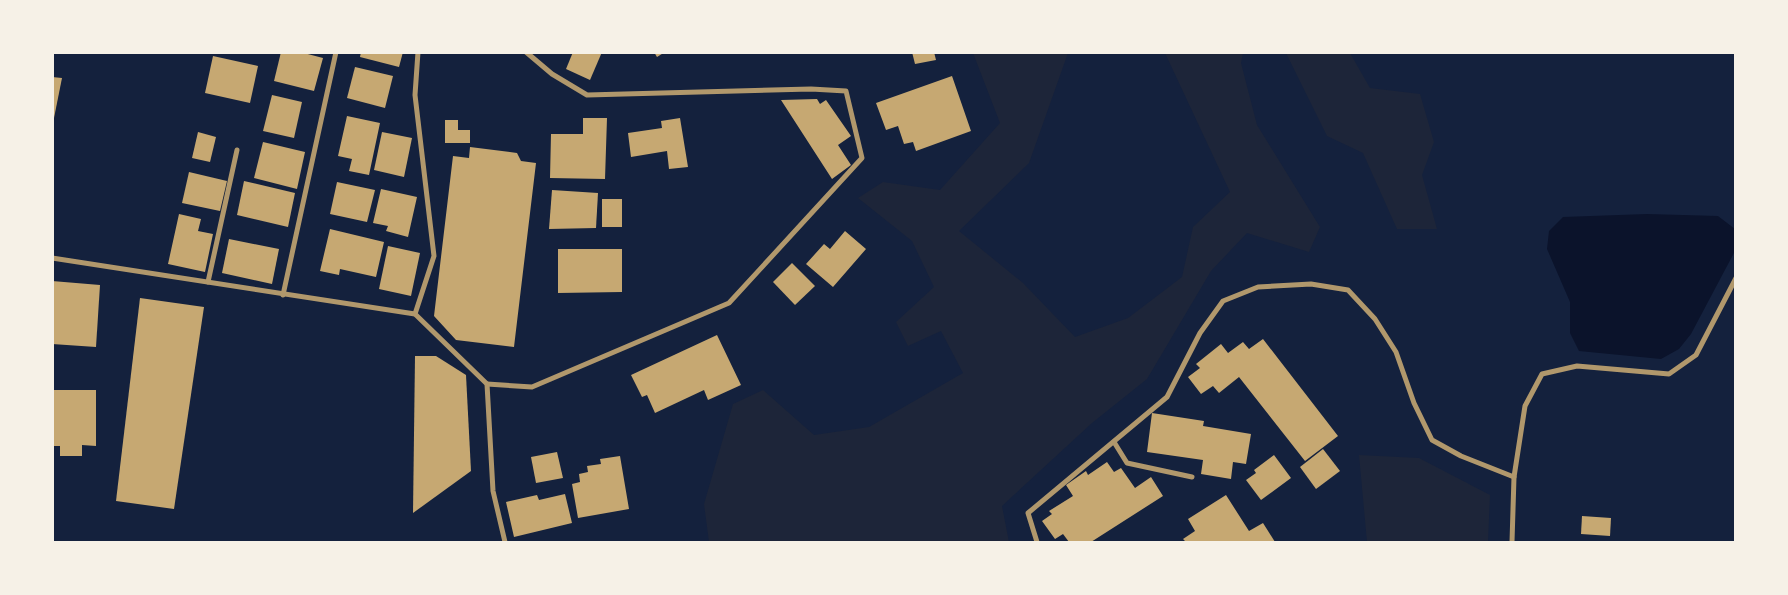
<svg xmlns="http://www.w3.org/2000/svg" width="1788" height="595" font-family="'PT Sans Narrow',sans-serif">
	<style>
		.green { fill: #1d2539 }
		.water { fill: #0b132b }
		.building { fill: #c6a872 }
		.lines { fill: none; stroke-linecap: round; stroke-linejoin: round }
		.minor { stroke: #b1986c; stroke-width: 5 }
	</style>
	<rect width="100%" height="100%" fill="#14213d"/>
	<!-- green -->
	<g class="green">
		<path d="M 973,53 L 1068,53 L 1029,163 L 959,231 L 1023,283 L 1075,337 L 1128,318 L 1182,277 L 1193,227 L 1230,192 L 1165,53 L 1243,53 L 1241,63 L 1257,125 L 1320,227 L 1309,252 L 1247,233 L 1211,271 L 1147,379 L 1092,423 L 1002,506 L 1009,542 L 709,542 L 704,504 L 733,404 L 763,390 L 814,435 L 869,427 L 963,373 L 941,331 L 908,346 L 896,322 L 934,287 L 912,241 L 858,198 L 883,182 L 940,190 L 1000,123 Z"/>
		<path d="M 1286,53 L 1350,53 L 1370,88 L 1420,94 L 1434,142 L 1422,175 L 1437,229 L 1397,229 L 1363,153 L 1327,136 Z"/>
		<path d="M 1359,455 L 1419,458 L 1490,495 L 1488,542 L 1367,542 Z"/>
	</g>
	<!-- water -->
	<path class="water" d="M 1647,214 L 1718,216 L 1735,229 L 1735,251 L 1691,334 L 1679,349 L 1661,359 L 1579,351 L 1570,333 L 1570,302 L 1547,249 L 1549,231 L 1563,217 Z"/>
	<!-- building -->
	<g class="building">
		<path d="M 281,52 L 300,52 L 323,58 L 314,91 L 274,81 Z"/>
		<path d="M 361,52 L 403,52 L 399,67 L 360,57 Z"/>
		<path d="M 573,52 L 602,52 L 590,80 L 566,69 Z"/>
		<path d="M 654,52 L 665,52 L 657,57 Z"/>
		<path d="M 912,52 L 934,52 L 936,60 L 915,64 Z"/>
		<path d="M 213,56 L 258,66 L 250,103 L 205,93 Z"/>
		<path d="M 355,67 L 393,76 L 385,108 L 347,98 Z"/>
		<path d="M 952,76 L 971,131 L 916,151 L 913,142 L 904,144 L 898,126 L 886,130 L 876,103 Z"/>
		<path d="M 52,77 L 62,78 L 53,123 L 52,123 Z"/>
		<path d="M 272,95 L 302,102 L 294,138 L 263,131 Z"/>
		<path d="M 817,99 L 820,104 L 826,100 L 851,136 L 838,145 L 851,165 L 832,179 L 781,100 Z"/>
		<path d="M 347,116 L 380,123 L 369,175 L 349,171 L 352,159 L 338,156 Z"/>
		<path d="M 583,118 L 607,118 L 605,179 L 550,178 L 551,134 L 583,134 Z"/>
		<path d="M 680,118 L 688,167 L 669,169 L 667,151 L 631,157 L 628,133 L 662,128 L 661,121 Z"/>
		<path d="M 445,120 L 458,120 L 458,130 L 470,130 L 470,143 L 445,143 Z"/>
		<path d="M 198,132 L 216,137 L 210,162 L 192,158 Z"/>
		<path d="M 382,132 L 412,138 L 404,177 L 374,170 Z"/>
		<path d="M 263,142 L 305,152 L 297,189 L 254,178 Z"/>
		<path d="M 470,147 L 517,153 L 521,161 L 536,163 L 514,347 L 456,340 L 434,316 L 453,156 L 469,158 Z"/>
		<path d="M 189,172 L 227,181 L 220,211 L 182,203 Z"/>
		<path d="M 244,181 L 295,193 L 288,227 L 237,215 Z"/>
		<path d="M 337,182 L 375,190 L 367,222 L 330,214 Z"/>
		<path d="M 381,189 L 417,197 L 408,237 L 386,231 L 388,226 L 373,223 Z"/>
		<path d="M 552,190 L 598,193 L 596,228 L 549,229 Z"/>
		<rect x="602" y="199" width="20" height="28"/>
		<path d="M 179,214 L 201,219 L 198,231 L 213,234 L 205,272 L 168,264 Z"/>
		<path d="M 330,229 L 384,242 L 376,277 L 340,269 L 339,275 L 320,271 Z"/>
		<path d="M 845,231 L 866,249 L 833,287 L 806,264 L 824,244 L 830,249 Z"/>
		<path d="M 229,239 L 279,249 L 272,284 L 222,273 Z"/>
		<path d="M 388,246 L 420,253 L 411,296 L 379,289 Z"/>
		<path d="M 558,249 L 622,249 L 622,292 L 558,293 Z"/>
		<path d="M 792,263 L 815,286 L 795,305 L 773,282 Z"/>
		<path d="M 52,281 L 100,285 L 96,347 L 52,344 Z"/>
		<path d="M 140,298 L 204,307 L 174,509 L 116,501 Z"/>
		<path d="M 717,335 L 741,385 L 708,400 L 704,390 L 655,413 L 647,395 L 642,397 L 631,375 Z"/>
		<path d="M 1263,339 L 1338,436 L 1305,461 L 1239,377 L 1219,393 L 1213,386 L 1201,394 L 1188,377 L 1200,368 L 1196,364 L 1221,344 L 1228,353 L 1243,342 L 1249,349 Z"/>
		<path d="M 415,356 L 436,356 L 466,375 L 471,471 L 413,513 Z"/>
		<path d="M 52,390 L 96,390 L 96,446 L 82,445 L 82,456 L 60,456 L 60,446 L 52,446 Z"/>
		<path d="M 1152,413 L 1204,421 L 1203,426 L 1251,434 L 1246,464 L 1233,462 L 1231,479 L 1201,474 L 1203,460 L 1147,452 Z"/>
		<path d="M 1323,449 L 1340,471 L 1316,489 L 1300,467 Z"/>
		<path d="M 557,452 L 563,478 L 536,483 L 531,457 Z"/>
		<path d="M 1274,455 L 1291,478 L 1261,500 L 1246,480 L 1256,473 L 1254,470 Z"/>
		<path d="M 620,456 L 629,509 L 578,518 L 572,484 L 580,482 L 579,474 L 588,472 L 587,466 L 601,464 L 600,459 Z"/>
		<path d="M 1107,462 L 1114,472 L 1121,468 L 1135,488 L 1151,477 L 1163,496 L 1091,542 L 1069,542 L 1063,534 L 1055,539 L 1042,521 L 1052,514 L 1049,511 L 1073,496 L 1066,485 L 1086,471 L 1088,475 Z"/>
		<path d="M 565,494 L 572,523 L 514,537 L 506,502 L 537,495 L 539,500 Z"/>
		<path d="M 1226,495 L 1249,531 L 1263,523 L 1275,542 L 1186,542 L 1183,539 L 1195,531 L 1188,519 Z"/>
		<path d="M 1582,516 L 1611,518 L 1610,536 L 1581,534 Z"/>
	</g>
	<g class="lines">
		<!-- minor -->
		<g class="minor">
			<path d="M 52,258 L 415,314 L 487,384 L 493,491 L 505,542"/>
			<path d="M 208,282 L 237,150"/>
			<path d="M 283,295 L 336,52"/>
			<path d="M 415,314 L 434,256 L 415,95 L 418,52"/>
			<path d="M 487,384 L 532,387 L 729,303 L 862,158 L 846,91 L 811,89 L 587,95 L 552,74 L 526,52"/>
			<path d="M 1114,442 L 1127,463 L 1192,477"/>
			<path d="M 1037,542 L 1028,513 L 1167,397 L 1200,333 L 1223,301 L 1258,287 L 1311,284 L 1348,290 L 1375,319 L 1396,352 L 1414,403 L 1432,440 L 1461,456 L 1514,477"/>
			<path d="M 1512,542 L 1514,477 L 1525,406 L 1542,374 L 1577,366 L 1669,374 L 1696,355 L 1736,278"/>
		</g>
	</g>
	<!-- border -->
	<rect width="1788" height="595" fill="none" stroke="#f6f1e7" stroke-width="108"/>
</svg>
